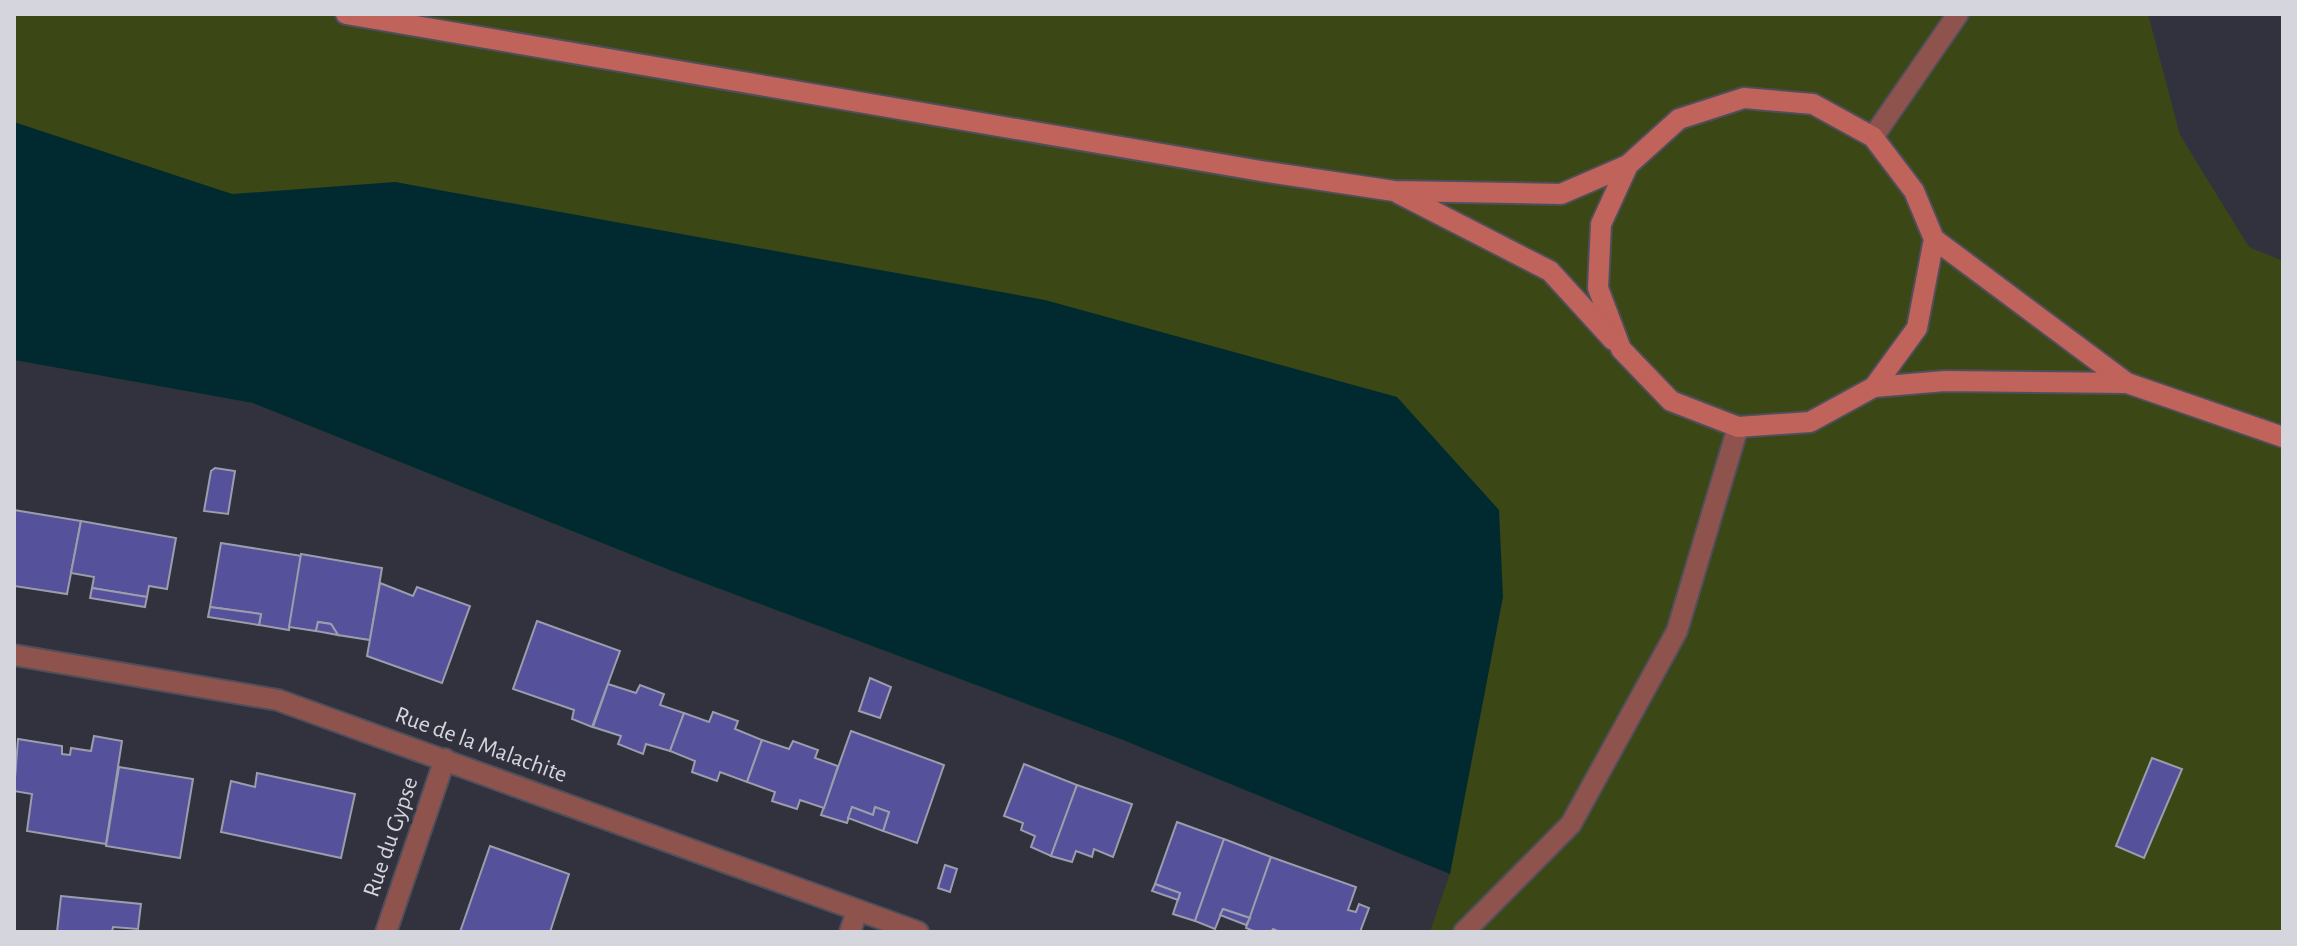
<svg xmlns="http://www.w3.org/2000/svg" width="2297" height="946" font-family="'Alegreya Sans',sans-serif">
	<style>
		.green { fill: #3b4714 }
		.water { fill: #002a30 }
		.building { fill: #55519a; stroke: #9c9dac; stroke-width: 2 }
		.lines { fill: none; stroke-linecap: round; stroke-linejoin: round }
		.street-casing { stroke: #4f4f5b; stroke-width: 24 }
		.secondary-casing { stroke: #4f4f5b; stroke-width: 24 }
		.street { stroke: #8e534d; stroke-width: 20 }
		.secondary { stroke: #bf635b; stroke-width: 20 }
		.labels { text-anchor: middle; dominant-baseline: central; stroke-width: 7; stroke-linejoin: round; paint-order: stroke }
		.street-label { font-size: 24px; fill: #d5d5dd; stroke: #31323e }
	</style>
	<rect width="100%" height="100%" fill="#31323e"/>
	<!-- green -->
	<path class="green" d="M 14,14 L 2148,14 L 2180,135 L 2249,247 L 2283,261 L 2283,932 L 1430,932 L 1450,873 L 1123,740 L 672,571 L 253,403 L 14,360 Z"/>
	<!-- water -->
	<path class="water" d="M 14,122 L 232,194 L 395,182 L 1045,300 L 1397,397 L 1499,510 L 1503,597 L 1450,874 L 1123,740 L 672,571 L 253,403 L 14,360 Z"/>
	<!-- building -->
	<g class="building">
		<path d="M 215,468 L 235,471 L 228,514 L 204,511 L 211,471 Z"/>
		<path d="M 14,510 L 81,521 L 67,594 L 14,586 Z"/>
		<path d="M 81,521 L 176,538 L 167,589 L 149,586 L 147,597 L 92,588 L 94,577 L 71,573 Z"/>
		<path d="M 221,543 L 302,556 L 289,630 L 259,625 L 261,614 L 210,607 Z"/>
		<path d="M 301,554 L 382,568 L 370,640 L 338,635 L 331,624 L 318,622 L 316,631 L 289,627 Z"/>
		<path d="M 380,583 L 413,596 L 417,587 L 470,606 L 442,683 L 367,656 Z"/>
		<path d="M 92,588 L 147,597 L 145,607 L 90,598 Z"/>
		<path d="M 210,607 L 261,614 L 259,625 L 208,617 Z"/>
		<path d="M 537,621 L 620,651 L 592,727 L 572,719 L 574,710 L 513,689 Z"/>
		<path d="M 318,622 L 331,624 L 338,635 L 316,631 Z"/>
		<path d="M 870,678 L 891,687 L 880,718 L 859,711 Z"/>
		<path d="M 608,684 L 636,693 L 640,685 L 664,694 L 660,705 L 684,713 L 670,751 L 646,744 L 643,754 L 618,744 L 621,736 L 593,727 Z"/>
		<path d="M 713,712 L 738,721 L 735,729 L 762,740 L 747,782 L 720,772 L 717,781 L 692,772 L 695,761 L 670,751 L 684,713 L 709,722 Z"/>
		<path d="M 851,731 L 944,765 L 917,843 L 883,831 L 889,812 L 875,807 L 873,815 L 852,807 L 847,823 L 821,815 Z"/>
		<path d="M 94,736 L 122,741 L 106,844 L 27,831 L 32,794 L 14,791 L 18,739 L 62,746 L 62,754 L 70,755 L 71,748 L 91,751 Z"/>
		<path d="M 762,740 L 789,749 L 793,741 L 818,750 L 815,758 L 838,766 L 824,808 L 800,800 L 797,809 L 772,801 L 775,792 L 747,782 Z"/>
		<path d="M 2152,758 L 2182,769 L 2144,858 L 2116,846 Z"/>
		<path d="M 1024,764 L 1077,785 L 1051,856 L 1031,847 L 1035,836 L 1021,830 L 1023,823 L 1004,816 Z"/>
		<path d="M 119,767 L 193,779 L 180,858 L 106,846 Z"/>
		<path d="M 257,773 L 355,794 L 341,858 L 221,832 L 231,781 L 255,787 Z"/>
		<path d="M 1077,785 L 1132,804 L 1113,857 L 1094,849 L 1092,857 L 1076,851 L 1072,862 L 1051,856 Z"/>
		<path d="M 852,807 L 873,815 L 875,807 L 889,812 L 883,831 L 848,818 Z"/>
		<path d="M 1177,822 L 1224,839 L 1195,921 L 1173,914 L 1180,893 L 1155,884 Z"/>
		<path d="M 1224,839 L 1271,857 L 1250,918 L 1223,909 L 1215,929 L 1195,921 Z"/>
		<path d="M 490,846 L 569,874 L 550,932 L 460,932 Z"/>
		<path d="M 1271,857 L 1356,887 L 1348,910 L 1356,912 L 1359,904 L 1369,908 L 1360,932 L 1280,932 L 1273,929 L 1271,932 L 1256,932 L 1246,928 Z"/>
		<path d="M 945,865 L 957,869 L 950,892 L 938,888 Z"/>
		<path d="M 1155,884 L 1180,893 L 1178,900 L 1152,891 Z"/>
		<path d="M 61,896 L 141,904 L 138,929 L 113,927 L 112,932 L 57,932 Z"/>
		<path d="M 1223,909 L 1250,918 L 1246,925 L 1220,915 Z"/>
	</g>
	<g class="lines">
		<!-- street casing -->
		<g class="street-casing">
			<g id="street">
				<path d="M 1873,137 L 1958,14"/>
				<path d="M 14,655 L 278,700 L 918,932"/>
				<path d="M 386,932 L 445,759"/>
				<path d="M 850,932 L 857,911"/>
				<path d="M 1464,932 L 1571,824 L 1677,631 L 1738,427"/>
			</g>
		</g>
		<!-- secondary casing -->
		<g class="secondary-casing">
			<g id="secondary">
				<path d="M 346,14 L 1261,171 L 1394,191 L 1561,194 L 1628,165 L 1679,119 L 1744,98 L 1813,104 L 1873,137 L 1914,191 L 1934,239 L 1917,328 L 1874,387 L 1810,422 L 1738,427 L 1671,401 L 1621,349 L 1598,288 L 1601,224 L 1628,165"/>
				<path d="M 1398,193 L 1550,271 L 1613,340"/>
				<path d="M 1934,239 L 2127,383 L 2283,437"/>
				<path d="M 1874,387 L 1945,381 L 2127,383"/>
			</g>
		</g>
		<!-- street -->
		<use href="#street" class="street"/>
		<!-- secondary -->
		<use href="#secondary" class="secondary"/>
	</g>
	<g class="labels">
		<!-- street labels -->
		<g class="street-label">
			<text transform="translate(481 745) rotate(20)">Rue de la Malachite</text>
			<text transform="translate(391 837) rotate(-71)">Rue du Gypse</text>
		</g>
	</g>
	<!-- border -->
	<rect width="2297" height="946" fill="none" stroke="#d5d5dd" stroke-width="32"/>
</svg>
